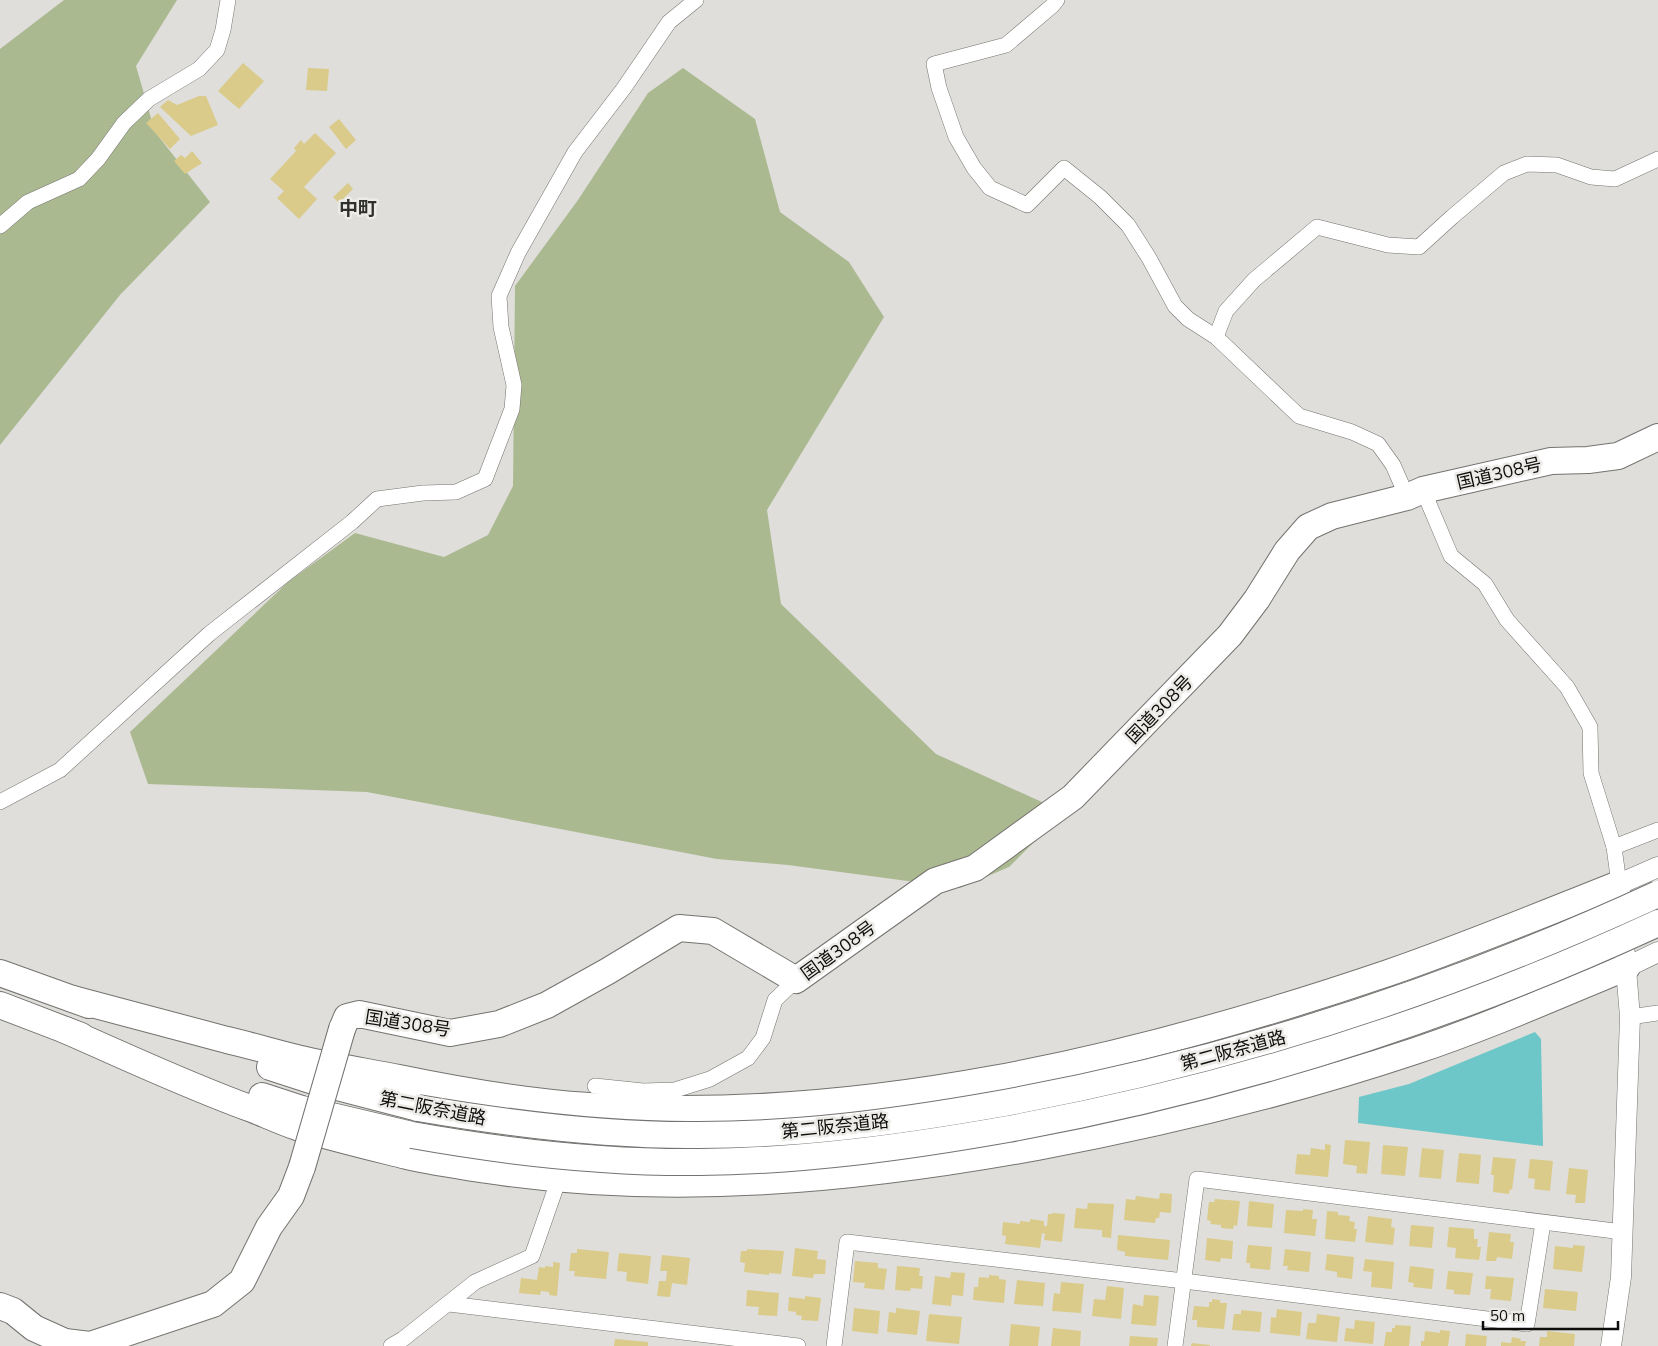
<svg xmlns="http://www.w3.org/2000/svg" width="1658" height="1346" font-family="Mulish,'Noto Sans JP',sans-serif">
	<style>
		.green { fill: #abb991 }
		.water { fill: #6dc6c8 }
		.building { fill: #dacb8a }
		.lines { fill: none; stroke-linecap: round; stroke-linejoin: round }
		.street-casing { stroke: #747370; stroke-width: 16 }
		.secondary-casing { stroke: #747370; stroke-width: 21 }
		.highway-casing { stroke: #747370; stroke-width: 28 }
		.street { stroke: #fff; stroke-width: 15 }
		.secondary { stroke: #fff; stroke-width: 20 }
		.highway { stroke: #fff; stroke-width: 26 }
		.highway-bridge-casing { stroke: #747370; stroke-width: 28; stroke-linecap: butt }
		.highway-bridge { stroke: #fff; stroke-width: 26 }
		.labels { text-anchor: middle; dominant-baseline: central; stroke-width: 5; stroke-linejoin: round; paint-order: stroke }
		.street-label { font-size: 18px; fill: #0d0d0c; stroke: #ecebe8 }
		.neighbourhood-label { font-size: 19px; font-weight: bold; fill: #30302d; stroke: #ecebe8 }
	</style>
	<rect width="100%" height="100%" fill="#dfdeda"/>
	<!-- green -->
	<g class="green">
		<path d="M 64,0 L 177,0 L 136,66 L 155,132 L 210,202 L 120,295 L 0,445 L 0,49 Z"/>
		<path d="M 683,68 L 755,119 L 780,212 L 849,262 L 884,317 L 767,510 L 781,604 L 936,754 L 1064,812 L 1009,867 L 960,888 L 788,865 L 717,859 L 367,792 L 148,784 L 130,732 L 288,582 L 355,533 L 444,557 L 488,535 L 513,486 L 515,286 L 578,200 L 648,93 Z"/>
	</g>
	<!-- water -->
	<path class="water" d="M 1535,1032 L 1541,1039 L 1543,1146 L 1358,1123 L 1359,1097 L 1409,1084 Z"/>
	<!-- building -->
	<g class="building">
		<path d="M 243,63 L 264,81 L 239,109 L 218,91 Z"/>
		<path d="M 308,68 L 329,69 L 327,91 L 306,90 Z"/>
		<path d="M 199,96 L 206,96 L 218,125 L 191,136 L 160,107 L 168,100 L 177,105 Z"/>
		<path d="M 158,113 L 180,139 L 170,149 L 146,123 Z"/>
		<path d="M 339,119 L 356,140 L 346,149 L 329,127 Z"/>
		<path d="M 315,133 L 336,153 L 304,187 L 317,199 L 299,219 L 277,198 L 284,191 L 270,179 L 296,151 L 294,148 L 301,140 L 304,144 Z"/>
		<path d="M 192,151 L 202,163 L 185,174 L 174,161 L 181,155 L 185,158 Z"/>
		<path d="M 348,183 L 353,189 L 339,203 L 333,197 Z"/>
		<path d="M 1345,1140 L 1370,1142 L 1367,1174 L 1356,1173 L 1357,1166 L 1343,1164 Z"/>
		<path d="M 1325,1144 L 1331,1145 L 1328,1177 L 1295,1174 L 1297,1154 L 1310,1155 L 1311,1148 L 1325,1150 Z"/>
		<path d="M 1383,1145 L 1408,1147 L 1405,1176 L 1381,1174 Z"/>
		<path d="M 1422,1148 L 1444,1150 L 1441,1179 L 1419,1177 Z"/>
		<path d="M 1459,1153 L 1481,1155 L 1479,1184 L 1456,1182 Z"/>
		<path d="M 1493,1157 L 1516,1159 L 1512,1190 L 1510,1189 L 1509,1194 L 1493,1192 L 1494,1175 L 1491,1175 Z"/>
		<path d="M 1530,1159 L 1553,1161 L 1550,1191 L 1534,1189 L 1535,1179 L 1528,1178 Z"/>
		<path d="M 1569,1168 L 1588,1170 L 1585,1203 L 1575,1203 L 1576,1195 L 1566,1194 Z"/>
		<path d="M 1160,1193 L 1172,1194 L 1171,1213 L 1160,1212 L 1159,1218 L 1156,1218 L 1155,1223 L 1124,1220 L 1126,1199 L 1135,1200 L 1136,1196 L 1159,1199 Z"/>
		<path d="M 1215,1199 L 1240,1201 L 1237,1226 L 1234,1225 L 1233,1229 L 1221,1228 L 1221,1225 L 1210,1224 L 1211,1221 L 1207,1220 L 1209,1202 L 1214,1202 Z"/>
		<path d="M 1249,1201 L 1274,1204 L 1272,1228 L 1247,1226 Z"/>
		<path d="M 1088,1203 L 1114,1204 L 1111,1238 L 1102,1237 L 1102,1230 L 1074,1228 L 1076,1208 L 1087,1209 Z"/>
		<path d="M 1303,1209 L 1313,1210 L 1312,1219 L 1317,1219 L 1315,1236 L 1284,1233 L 1286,1210 L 1303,1211 Z"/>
		<path d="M 1327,1211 L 1338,1212 L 1338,1215 L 1350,1216 L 1349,1221 L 1355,1222 L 1354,1229 L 1357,1229 L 1355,1242 L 1325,1239 Z"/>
		<path d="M 1052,1213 L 1065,1214 L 1062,1242 L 1044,1240 L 1045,1234 L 1042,1233 L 1040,1248 L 1005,1244 L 1006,1236 L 1002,1235 L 1003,1222 L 1020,1224 L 1020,1221 L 1030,1222 L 1030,1219 L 1044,1221 L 1044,1226 L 1047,1226 L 1048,1214 L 1052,1214 Z"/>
		<path d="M 1368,1216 L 1392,1219 L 1391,1227 L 1395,1228 L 1393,1245 L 1365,1242 Z"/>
		<path d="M 1411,1225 L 1434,1227 L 1432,1248 L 1409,1246 Z"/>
		<path d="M 1449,1227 L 1474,1229 L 1474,1239 L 1478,1239 L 1477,1247 L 1481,1247 L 1479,1260 L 1455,1258 L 1456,1248 L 1447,1247 Z"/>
		<path d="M 1489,1232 L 1511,1234 L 1510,1242 L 1514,1242 L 1512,1259 L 1497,1257 L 1496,1261 L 1486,1261 Z"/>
		<path d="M 1118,1235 L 1170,1240 L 1168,1260 L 1125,1256 L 1125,1252 L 1117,1250 Z"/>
		<path d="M 1207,1238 L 1233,1241 L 1232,1259 L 1221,1258 L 1220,1262 L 1205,1260 Z"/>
		<path d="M 1248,1245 L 1272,1247 L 1270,1270 L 1250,1268 L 1250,1263 L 1246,1263 Z"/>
		<path d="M 1573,1245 L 1585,1246 L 1582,1272 L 1553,1269 L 1555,1246 L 1573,1248 Z"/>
		<path d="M 795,1248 L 818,1251 L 817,1259 L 826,1260 L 825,1274 L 814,1274 L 813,1278 L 792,1276 Z"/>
		<path d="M 577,1249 L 609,1252 L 606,1279 L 574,1276 L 575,1271 L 569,1271 L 571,1253 L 577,1253 Z"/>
		<path d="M 747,1249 L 784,1251 L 781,1274 L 769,1273 L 769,1275 L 744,1272 L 745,1263 L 740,1262 L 741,1251 L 747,1251 Z"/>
		<path d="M 1285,1249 L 1311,1252 L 1309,1272 L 1287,1270 L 1288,1266 L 1283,1266 Z"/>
		<path d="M 619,1253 L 651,1256 L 648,1284 L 626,1281 L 627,1272 L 617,1271 Z"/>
		<path d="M 1327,1254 L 1354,1257 L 1352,1279 L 1337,1277 L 1337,1272 L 1325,1270 Z"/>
		<path d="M 662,1255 L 690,1258 L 687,1285 L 672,1283 L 670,1297 L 657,1296 L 659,1281 L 666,1281 L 667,1271 L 660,1271 Z"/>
		<path d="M 1365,1259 L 1394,1262 L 1392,1289 L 1371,1287 L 1372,1272 L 1363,1271 Z"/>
		<path d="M 855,1261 L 878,1263 L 878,1268 L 887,1269 L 884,1290 L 864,1288 L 865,1283 L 853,1282 Z"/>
		<path d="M 553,1262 L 560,1263 L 557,1296 L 549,1295 L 549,1292 L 541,1291 L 540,1295 L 519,1293 L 521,1278 L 537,1280 L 539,1267 L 545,1268 L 545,1266 L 553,1267 Z"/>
		<path d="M 897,1266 L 920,1268 L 919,1276 L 923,1276 L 922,1289 L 911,1288 L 910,1291 L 895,1290 Z"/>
		<path d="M 1410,1266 L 1434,1269 L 1432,1289 L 1413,1287 L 1414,1283 L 1408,1282 Z"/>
		<path d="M 1448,1271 L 1473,1273 L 1470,1295 L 1454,1294 L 1454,1290 L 1446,1289 Z"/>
		<path d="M 951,1272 L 965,1273 L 963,1296 L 952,1295 L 951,1306 L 932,1304 L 935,1276 L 950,1278 Z"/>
		<path d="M 989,1275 L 999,1276 L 999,1279 L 1006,1280 L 1004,1303 L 973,1300 L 974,1287 L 978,1287 L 979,1277 L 989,1278 Z"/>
		<path d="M 1486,1276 L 1514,1278 L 1511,1301 L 1490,1299 L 1491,1289 L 1485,1289 Z"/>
		<path d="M 1017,1280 L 1045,1283 L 1043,1306 L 1014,1304 Z"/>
		<path d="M 1061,1282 L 1084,1284 L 1081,1313 L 1052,1311 L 1054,1293 L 1060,1294 Z"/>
		<path d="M 1107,1286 L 1124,1288 L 1121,1319 L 1092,1316 L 1094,1299 L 1105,1300 Z"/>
		<path d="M 1545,1289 L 1578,1292 L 1576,1311 L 1543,1308 Z"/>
		<path d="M 747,1290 L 779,1293 L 777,1316 L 758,1315 L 759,1307 L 746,1306 Z"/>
		<path d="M 1144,1295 L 1159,1296 L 1156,1326 L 1131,1324 L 1133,1304 L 1143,1306 Z"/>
		<path d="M 805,1296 L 821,1298 L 818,1321 L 801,1320 L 802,1316 L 796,1315 L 796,1312 L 788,1311 L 789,1297 L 805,1299 Z"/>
		<path d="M 1212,1299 L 1220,1300 L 1220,1303 L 1227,1303 L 1224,1329 L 1197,1327 L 1197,1320 L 1192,1320 L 1194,1306 L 1209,1307 L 1209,1302 L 1212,1302 Z"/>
		<path d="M 854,1308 L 880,1311 L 878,1334 L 852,1331 Z"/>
		<path d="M 896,1308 L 920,1311 L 917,1335 L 887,1332 L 889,1312 L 896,1313 Z"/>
		<path d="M 1277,1309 L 1302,1312 L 1300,1336 L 1270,1333 L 1271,1317 L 1276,1318 Z"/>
		<path d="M 1241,1310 L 1262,1312 L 1260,1332 L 1232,1330 L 1234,1314 L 1241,1314 Z"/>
		<path d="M 929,1314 L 962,1317 L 959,1344 L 926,1341 Z"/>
		<path d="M 1317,1314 L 1340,1317 L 1337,1342 L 1306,1339 L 1308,1323 L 1316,1323 Z"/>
		<path d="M 1355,1320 L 1375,1322 L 1373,1344 L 1344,1341 L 1346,1328 L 1354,1329 Z"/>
		<path d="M 1011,1324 L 1040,1327 L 1038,1346 L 1009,1346 Z"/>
		<path d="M 1395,1325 L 1411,1326 L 1409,1346 L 1384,1346 L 1386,1332 L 1392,1332 L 1392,1328 L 1395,1328 Z"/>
		<path d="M 1053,1328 L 1081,1331 L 1080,1346 L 1051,1346 Z"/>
		<path d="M 1440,1330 L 1450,1331 L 1448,1346 L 1421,1346 L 1421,1341 L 1424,1341 L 1425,1331 L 1440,1333 Z"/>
		<path d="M 1547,1331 L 1575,1334 L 1574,1346 L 1539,1346 L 1540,1337 L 1547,1337 Z"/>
		<path d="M 1466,1334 L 1487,1336 L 1486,1346 L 1465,1346 Z"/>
		<path d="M 1130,1336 L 1158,1338 L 1157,1346 L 1129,1346 Z"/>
		<path d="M 1512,1337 L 1521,1339 L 1520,1341 L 1526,1341 L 1525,1346 L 1501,1346 L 1501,1342 L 1511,1343 Z"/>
		<path d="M 615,1339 L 648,1342 L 648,1346 L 614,1346 Z"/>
		<path d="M 1192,1343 L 1210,1345 L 1210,1346 L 1191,1346 Z"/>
	</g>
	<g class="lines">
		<!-- street casing -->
		<g class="street-casing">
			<g id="street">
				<path d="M 1057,0 L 1052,6 L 1006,45 L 934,64 L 939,88 L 956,137 L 974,168 L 990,188 L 1027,205 L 1064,168 L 1100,197 L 1128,225 L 1149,258 L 1175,306 L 1188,319 L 1216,337 L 1299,416 L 1352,432 L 1378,444 L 1393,465 L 1407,497"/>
				<path d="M 0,226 L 28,202 L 79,179 L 98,159 L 124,123 L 149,99 L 199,69 L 217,50 L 223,30 L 228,0"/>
				<path d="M 1216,337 L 1226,311 L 1254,280 L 1317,227 L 1388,245 L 1419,247 L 1452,217 L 1504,173 L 1527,164 L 1557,165 L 1591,177 L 1615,179 L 1658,159"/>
				<path d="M 1423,490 L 1451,556 L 1485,584 L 1507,620 L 1567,687 L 1590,727 L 1591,773 L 1614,847 L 1619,884"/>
				<path d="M 0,802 L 60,770 L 209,634 L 352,522 L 377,499 L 423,493 L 456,492 L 485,479 L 512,409 L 514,385 L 501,327 L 499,296 L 518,253 L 575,152 L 624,88 L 669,22 L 696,0"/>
				<path d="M 1614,847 L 1658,830"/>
				<path d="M 1630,1017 L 1658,1013"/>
				<path d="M 595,1086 L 643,1091 L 675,1090 L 710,1079 L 748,1058 L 763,1038 L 775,1000 L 796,980"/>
				<path d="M 449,1304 L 798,1346"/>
				<path d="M 391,1346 L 403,1339 L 475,1282 L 532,1256 L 555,1190"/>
				<path d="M 834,1346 L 847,1242 L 1184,1281 L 1527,1324 L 1543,1223"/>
				<path d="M 1175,1346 L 1197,1179 L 1623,1232"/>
			</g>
		</g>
		<!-- secondary casing -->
		<g class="secondary-casing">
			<g id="secondary">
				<path d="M 1627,967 L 1658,952"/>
				<path d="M 1611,1346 L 1621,1277 L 1630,1017 L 1619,884 L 1658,867"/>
			</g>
		</g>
		<!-- highway casing -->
		<g class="highway-casing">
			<g id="highway">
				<path d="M 0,973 L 89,1005"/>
				<path d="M 73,999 C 124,1013 176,1026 227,1040 C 253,1046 279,1054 305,1060 C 336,1067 368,1072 399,1078 C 462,1091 525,1102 589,1106 C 861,1124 1132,1060 1388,973 C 1466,946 1543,914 1619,884"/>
				<path d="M 0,1005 L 81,1036"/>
				<path d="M 342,1029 L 347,1017 L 359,1014 L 450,1033 L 499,1024 L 547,1005 L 608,971 L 679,928 L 713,931 L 796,980 L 935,881 L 975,868 L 1073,797 L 1230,635 L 1257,599 L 1287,551 L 1308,527 L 1332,516 L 1407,497 L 1423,490 L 1551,461 L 1588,460 L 1618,456 L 1658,437"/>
				<path d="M 65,1030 C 127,1057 188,1086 252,1109 C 267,1115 282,1122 297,1127 C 333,1138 371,1147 407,1156 C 434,1162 461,1166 487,1170 C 671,1198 856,1180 1037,1147 C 1165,1123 1292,1092 1415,1051 C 1487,1027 1557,996 1627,967"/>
				<path d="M 270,1067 L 310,1080 L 418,1108"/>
				<path d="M 262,1096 L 302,1109 L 412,1135"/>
				<path d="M 0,1306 L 13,1311 L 34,1328 L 65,1342 L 90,1345 L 213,1304 L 242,1281 L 269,1227 L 291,1196 L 302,1167"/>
			</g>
		</g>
		<!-- street -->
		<use href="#street" class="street"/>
		<!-- secondary -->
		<use href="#secondary" class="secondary"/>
		<!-- highway -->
		<use href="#highway" class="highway"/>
		<!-- highway-bridge casing -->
		<g class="highway-bridge-casing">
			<g id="highway-bridge">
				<path d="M 418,1108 C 511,1124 605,1136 699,1135 C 798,1135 896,1122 993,1105 C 1222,1064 1446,992 1658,894"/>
				<path d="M 412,1135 C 507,1152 603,1163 700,1162 C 804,1161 906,1147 1008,1129 C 1232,1088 1451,1019 1658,923"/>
				<path d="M 302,1167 L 342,1029"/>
			</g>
		</g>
		<!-- highway-bridge -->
		<use href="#highway-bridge" class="highway-bridge"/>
	</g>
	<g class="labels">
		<!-- street labels -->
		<g class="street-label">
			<text transform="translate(1499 473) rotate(-13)">国道308号</text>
			<text transform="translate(1159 709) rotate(-46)">国道308号</text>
			<text transform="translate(838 950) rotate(-36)">国道308号</text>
			<text transform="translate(408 1023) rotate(9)">国道308号</text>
			<text transform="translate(1233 1050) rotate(-15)">第二阪奈道路</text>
			<text transform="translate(433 1108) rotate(11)">第二阪奈道路</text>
			<text transform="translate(835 1126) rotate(-6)">第二阪奈道路</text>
		</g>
		<!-- neighbourhood labels -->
		<g class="neighbourhood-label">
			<text x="358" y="208">中町</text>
		</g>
	</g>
	<!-- scale -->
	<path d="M1483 1321v8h135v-8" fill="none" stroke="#0d0d0c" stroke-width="2.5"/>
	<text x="1490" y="1321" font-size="15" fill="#0d0d0c" stroke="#ecebe8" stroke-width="4" paint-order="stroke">50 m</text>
</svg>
